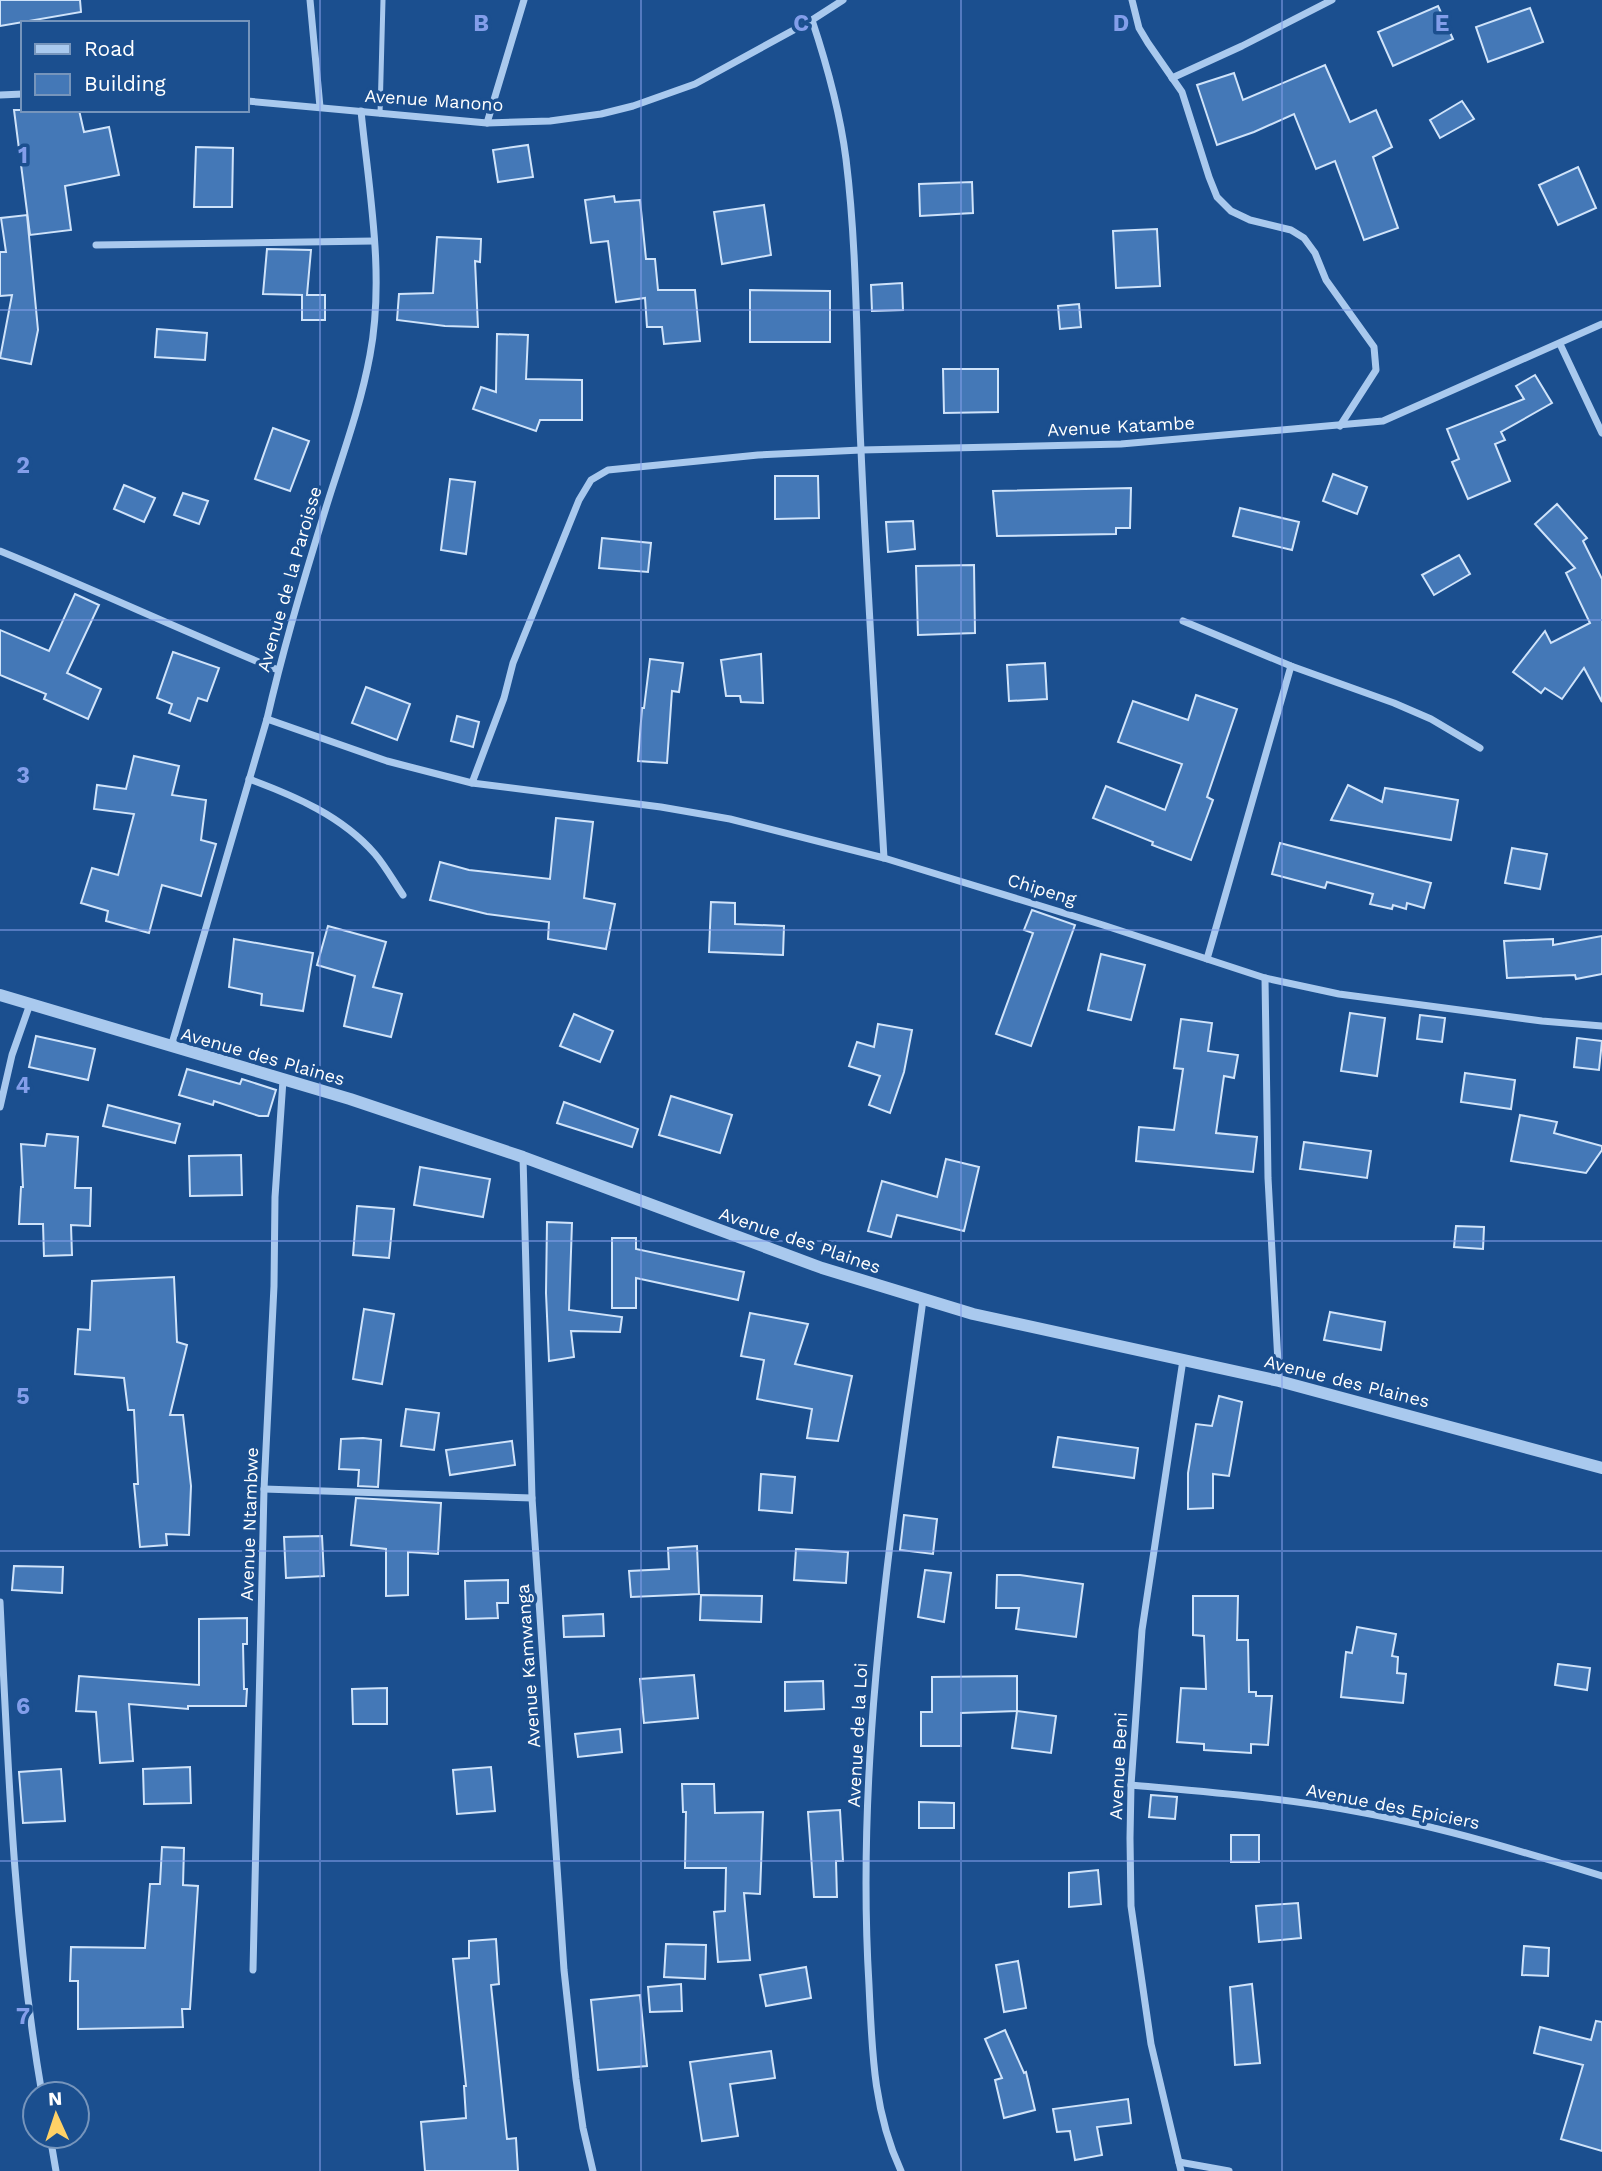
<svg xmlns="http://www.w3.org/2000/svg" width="1602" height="2171" font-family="'Work Sans',sans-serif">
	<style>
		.building { fill: #4478b7; stroke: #cfe3fa; stroke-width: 2 }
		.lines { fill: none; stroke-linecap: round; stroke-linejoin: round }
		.service { stroke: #a9c9ee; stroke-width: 5 }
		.minor { stroke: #a9c9ee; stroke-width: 7 }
		.tertiary { stroke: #a9c9ee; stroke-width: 12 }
		.grid { fill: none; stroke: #839eea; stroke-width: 2; stroke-opacity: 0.55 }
		.labels { text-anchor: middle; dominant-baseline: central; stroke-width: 7; stroke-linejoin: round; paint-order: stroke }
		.street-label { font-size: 18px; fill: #fff; stroke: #1b4f8f }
		.grid-label { font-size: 23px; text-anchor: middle; font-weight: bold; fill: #839eea; stroke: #1b4f8f; stroke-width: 7; stroke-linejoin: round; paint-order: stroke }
	</style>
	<rect width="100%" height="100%" fill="#1b4f8f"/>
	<!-- building -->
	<g class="building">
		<path d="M 0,0 L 80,0 L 81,12 L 0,26 Z"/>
		<path d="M 1438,6 L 1453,39 L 1393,66 L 1378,32 Z"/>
		<path d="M 1530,8 L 1543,42 L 1488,62 L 1476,27 Z"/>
		<path d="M 1325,65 L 1350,122 L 1376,110 L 1392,147 L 1373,157 L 1398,228 L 1364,240 L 1335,161 L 1316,169 L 1294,114 L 1254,132 L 1217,145 L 1197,85 L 1234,73 L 1243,100 Z"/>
		<path d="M 1462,101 L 1474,119 L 1440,138 L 1430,120 Z"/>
		<path d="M 14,110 L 79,110 L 84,132 L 109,127 L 119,175 L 65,186 L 71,230 L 30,235 Z"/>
		<path d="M 528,145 L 533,177 L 498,182 L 493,150 Z"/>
		<path d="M 196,147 L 233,148 L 232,207 L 194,207 Z"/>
		<path d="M 1578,167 L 1596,208 L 1558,225 L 1539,185 Z"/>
		<path d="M 972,182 L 973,213 L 920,216 L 919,184 Z"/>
		<path d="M 614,196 L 615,202 L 640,200 L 646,259 L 655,259 L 658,290 L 695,290 L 700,341 L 664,344 L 662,327 L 647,327 L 645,298 L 616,302 L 608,241 L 591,243 L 585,200 Z"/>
		<path d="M 764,205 L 771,255 L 722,264 L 714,212 Z"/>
		<path d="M 27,215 L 38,330 L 31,364 L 0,358 L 12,295 L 0,296 L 0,252 L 6,252 L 1,218 Z"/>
		<path d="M 1157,229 L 1160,286 L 1116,288 L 1113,231 Z"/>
		<path d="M 437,237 L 481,239 L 480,262 L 475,261 L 478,327 L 445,326 L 397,320 L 399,294 L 433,293 Z"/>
		<path d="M 267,249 L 311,250 L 307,295 L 325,295 L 325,320 L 302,320 L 302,295 L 263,294 Z"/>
		<path d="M 902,283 L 903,310 L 872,311 L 871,285 Z"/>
		<path d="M 750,290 L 830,291 L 830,342 L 750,342 Z"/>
		<path d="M 1079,304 L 1081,327 L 1060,329 L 1058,306 Z"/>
		<path d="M 157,329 L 207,333 L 205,360 L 155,357 Z"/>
		<path d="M 497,334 L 528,335 L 526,379 L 582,380 L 582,420 L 540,420 L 536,431 L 473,409 L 481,387 L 496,392 Z"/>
		<path d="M 943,369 L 998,369 L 998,412 L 944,413 Z"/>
		<path d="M 1535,375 L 1552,403 L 1501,432 L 1505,440 L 1495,444 L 1510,481 L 1468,499 L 1452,462 L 1459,459 L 1447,429 L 1524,399 L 1516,386 Z"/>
		<path d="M 273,428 L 309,441 L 290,491 L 255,479 Z"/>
		<path d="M 1333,474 L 1367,487 L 1357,514 L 1323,501 Z"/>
		<path d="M 775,476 L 818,476 L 819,518 L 775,519 Z"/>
		<path d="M 450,479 L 475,482 L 466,554 L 441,550 Z"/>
		<path d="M 124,485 L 155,498 L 144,522 L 114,509 Z"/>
		<path d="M 1131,488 L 1130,528 L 1116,528 L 1116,534 L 997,536 L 993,491 Z"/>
		<path d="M 183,493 L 208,501 L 199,524 L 174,515 Z"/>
		<path d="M 1557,504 L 1587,538 L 1583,541 L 1602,579 L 1602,702 L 1584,668 L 1562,699 L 1545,688 L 1541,693 L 1513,672 L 1545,631 L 1551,643 L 1590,623 L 1566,573 L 1575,568 L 1535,524 Z"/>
		<path d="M 1240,508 L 1299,522 L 1292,550 L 1233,536 Z"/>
		<path d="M 913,521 L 915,549 L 888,552 L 886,522 Z"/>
		<path d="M 602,538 L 651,543 L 648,572 L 599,568 Z"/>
		<path d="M 1459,555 L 1470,574 L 1434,595 L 1422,575 Z"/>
		<path d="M 974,565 L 975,633 L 918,635 L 916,566 Z"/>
		<path d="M 75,594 L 99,605 L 67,673 L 101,689 L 88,719 L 44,699 L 46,694 L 0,675 L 0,630 L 49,651 Z"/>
		<path d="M 173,652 L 219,668 L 207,701 L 198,698 L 190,721 L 169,713 L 172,704 L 157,698 Z"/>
		<path d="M 761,654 L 763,703 L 741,702 L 740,696 L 726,696 L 721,660 Z"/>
		<path d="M 650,659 L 683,663 L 679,692 L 672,691 L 667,763 L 638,761 L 642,708 L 644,708 Z"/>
		<path d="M 1045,663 L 1047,699 L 1009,701 L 1007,665 Z"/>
		<path d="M 366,687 L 410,704 L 397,740 L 352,723 Z"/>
		<path d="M 1196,695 L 1237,709 L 1207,797 L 1213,800 L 1191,860 L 1152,845 L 1153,842 L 1093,818 L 1106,786 L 1165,810 L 1182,764 L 1118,742 L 1133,701 L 1188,720 Z"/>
		<path d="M 457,716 L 479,722 L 473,747 L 451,741 Z"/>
		<path d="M 134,756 L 179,766 L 172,795 L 206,800 L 201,840 L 216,844 L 201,896 L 162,885 L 149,933 L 106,921 L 108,911 L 81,903 L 92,868 L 118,875 L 134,814 L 94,809 L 97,785 L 126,789 Z"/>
		<path d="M 1348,785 L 1382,802 L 1385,788 L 1458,800 L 1451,840 L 1331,820 Z"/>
		<path d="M 556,818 L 593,822 L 584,898 L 615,904 L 606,949 L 548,939 L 549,922 L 487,914 L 430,900 L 440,862 L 469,870 L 550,879 Z"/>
		<path d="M 1280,843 L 1431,883 L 1424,908 L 1407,903 L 1406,909 L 1393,905 L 1392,909 L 1370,904 L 1373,894 L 1327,882 L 1325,888 L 1272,874 Z"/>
		<path d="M 1512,848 L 1547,854 L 1540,889 L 1505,883 Z"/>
		<path d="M 711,902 L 735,903 L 735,924 L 784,926 L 783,955 L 709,952 Z"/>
		<path d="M 1032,910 L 1075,925 L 1031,1046 L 996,1034 L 1033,933 L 1024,930 Z"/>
		<path d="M 328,926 L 386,942 L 373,987 L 402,994 L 391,1037 L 344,1026 L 355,976 L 317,965 Z"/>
		<path d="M 1602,936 L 1602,974 L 1576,979 L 1575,975 L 1507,978 L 1504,941 L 1553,939 L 1553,945 Z"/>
		<path d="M 234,939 L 313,953 L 303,1011 L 261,1005 L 262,994 L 229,987 Z"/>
		<path d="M 1101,954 L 1145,965 L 1131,1020 L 1088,1010 Z"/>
		<path d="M 1350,1013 L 1385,1018 L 1377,1076 L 1341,1071 Z"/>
		<path d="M 574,1014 L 613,1031 L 600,1062 L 560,1046 Z"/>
		<path d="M 1420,1015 L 1445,1018 L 1442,1042 L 1417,1039 Z"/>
		<path d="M 1181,1019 L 1212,1023 L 1208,1051 L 1238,1055 L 1234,1078 L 1224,1076 L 1216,1133 L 1257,1137 L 1253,1172 L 1136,1161 L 1139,1127 L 1174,1130 L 1183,1069 L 1174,1068 Z"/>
		<path d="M 878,1024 L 912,1030 L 904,1072 L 890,1113 L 869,1105 L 880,1076 L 849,1066 L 857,1042 L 874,1047 Z"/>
		<path d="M 36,1036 L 95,1049 L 88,1080 L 29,1067 Z"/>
		<path d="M 1577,1038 L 1602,1041 L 1599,1070 L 1574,1067 Z"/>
		<path d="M 187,1069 L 240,1084 L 242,1079 L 276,1090 L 268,1116 L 259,1116 L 214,1101 L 213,1105 L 179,1095 Z"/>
		<path d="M 1465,1073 L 1515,1080 L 1511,1109 L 1461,1102 Z"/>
		<path d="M 671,1096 L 732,1115 L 720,1153 L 659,1135 Z"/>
		<path d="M 564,1102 L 638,1129 L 632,1147 L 557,1123 Z"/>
		<path d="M 108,1105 L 180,1124 L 175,1143 L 103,1126 Z"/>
		<path d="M 1520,1115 L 1557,1122 L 1554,1133 L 1602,1146 L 1602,1150 L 1586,1173 L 1511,1161 Z"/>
		<path d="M 47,1134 L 78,1137 L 75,1188 L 91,1188 L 90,1226 L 71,1225 L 72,1255 L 44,1256 L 43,1224 L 19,1224 L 21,1187 L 23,1187 L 21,1144 L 45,1146 Z"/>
		<path d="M 1304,1142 L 1371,1151 L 1367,1178 L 1300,1169 Z"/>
		<path d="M 241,1155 L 242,1195 L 190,1196 L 189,1156 Z"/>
		<path d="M 946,1159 L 979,1167 L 964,1231 L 897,1215 L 891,1237 L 868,1231 L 882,1181 L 937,1197 Z"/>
		<path d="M 420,1167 L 490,1179 L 483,1217 L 414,1205 Z"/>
		<path d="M 357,1206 L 394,1209 L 389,1258 L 353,1255 Z"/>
		<path d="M 547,1222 L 572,1223 L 569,1310 L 622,1317 L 620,1332 L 571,1331 L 574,1357 L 549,1361 L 546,1293 Z"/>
		<path d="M 1456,1226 L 1484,1227 L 1483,1249 L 1454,1247 Z"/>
		<path d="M 612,1238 L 636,1238 L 636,1249 L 744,1272 L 738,1300 L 636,1278 L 636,1308 L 612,1308 Z"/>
		<path d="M 174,1277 L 177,1342 L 187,1345 L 170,1415 L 183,1415 L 191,1486 L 189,1535 L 166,1534 L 167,1545 L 140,1547 L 134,1484 L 138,1484 L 134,1410 L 128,1410 L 124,1378 L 75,1374 L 78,1329 L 90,1330 L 92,1281 Z"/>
		<path d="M 364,1309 L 394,1314 L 382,1384 L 353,1379 Z"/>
		<path d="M 1330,1312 L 1385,1322 L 1381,1350 L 1324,1340 Z"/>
		<path d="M 750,1313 L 808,1324 L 795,1364 L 852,1376 L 838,1441 L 807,1438 L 812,1409 L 757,1399 L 764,1360 L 741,1356 Z"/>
		<path d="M 1219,1396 L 1242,1402 L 1229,1476 L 1213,1474 L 1213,1508 L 1188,1509 L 1188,1473 L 1196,1424 L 1212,1426 Z"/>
		<path d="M 406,1409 L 439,1413 L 434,1450 L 401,1446 Z"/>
		<path d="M 1058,1437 L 1138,1448 L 1134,1478 L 1053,1467 Z"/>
		<path d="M 363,1438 L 381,1440 L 378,1487 L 358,1486 L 359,1470 L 339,1469 L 341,1439 Z"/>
		<path d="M 512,1441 L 515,1465 L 450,1475 L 446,1450 Z"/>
		<path d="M 761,1474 L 795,1477 L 792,1513 L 759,1510 Z"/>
		<path d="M 356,1498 L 441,1503 L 438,1554 L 408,1552 L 408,1595 L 386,1596 L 386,1549 L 351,1545 Z"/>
		<path d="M 904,1515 L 937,1519 L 933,1554 L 900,1550 Z"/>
		<path d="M 322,1536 L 324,1576 L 286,1578 L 284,1537 Z"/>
		<path d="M 697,1546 L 699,1594 L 631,1597 L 629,1571 L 669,1569 L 668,1548 Z"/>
		<path d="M 796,1549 L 848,1552 L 846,1583 L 794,1580 Z"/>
		<path d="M 14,1566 L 63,1567 L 62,1593 L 12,1590 Z"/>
		<path d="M 925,1570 L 951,1573 L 944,1622 L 918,1617 Z"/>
		<path d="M 997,1575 L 1020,1575 L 1083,1584 L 1076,1637 L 1016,1629 L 1019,1608 L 996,1608 Z"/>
		<path d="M 508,1580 L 508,1603 L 497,1603 L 498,1618 L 466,1619 L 465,1581 Z"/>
		<path d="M 701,1595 L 762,1596 L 761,1622 L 700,1620 Z"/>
		<path d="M 1193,1596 L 1238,1596 L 1237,1640 L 1248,1640 L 1249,1692 L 1256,1692 L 1256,1696 L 1272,1696 L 1268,1745 L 1251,1744 L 1251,1753 L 1204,1750 L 1204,1744 L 1177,1742 L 1181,1688 L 1206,1689 L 1204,1636 L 1193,1635 Z"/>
		<path d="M 603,1614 L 604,1636 L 564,1637 L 563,1616 Z"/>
		<path d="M 247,1618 L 247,1644 L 243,1644 L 244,1689 L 247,1689 L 246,1706 L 188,1706 L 188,1709 L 129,1704 L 133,1761 L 100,1763 L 96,1712 L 76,1711 L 79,1676 L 199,1685 L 199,1619 Z"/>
		<path d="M 1357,1627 L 1396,1634 L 1392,1656 L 1398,1657 L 1397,1673 L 1406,1674 L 1403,1703 L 1341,1697 L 1346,1652 L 1352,1653 Z"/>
		<path d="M 1558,1664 L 1590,1668 L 1587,1690 L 1555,1685 Z"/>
		<path d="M 694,1675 L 698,1718 L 644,1723 L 640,1679 Z"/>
		<path d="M 1017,1676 L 1017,1711 L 961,1713 L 961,1746 L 921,1746 L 921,1712 L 932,1712 L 932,1677 Z"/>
		<path d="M 823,1681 L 824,1709 L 785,1711 L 785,1682 Z"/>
		<path d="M 387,1688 L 387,1724 L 353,1724 L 352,1689 Z"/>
		<path d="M 1017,1711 L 1056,1716 L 1051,1753 L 1012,1748 Z"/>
		<path d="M 620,1729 L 622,1752 L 578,1757 L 575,1734 Z"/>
		<path d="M 190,1767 L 191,1803 L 144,1804 L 143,1769 Z"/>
		<path d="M 491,1767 L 495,1811 L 457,1814 L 453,1770 Z"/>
		<path d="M 61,1769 L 65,1821 L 23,1823 L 19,1772 Z"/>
		<path d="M 682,1784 L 714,1784 L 715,1813 L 763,1812 L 760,1894 L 744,1893 L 750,1960 L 718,1962 L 714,1912 L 725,1911 L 726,1868 L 685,1868 L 686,1812 L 683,1812 Z"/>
		<path d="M 1151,1795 L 1177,1797 L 1175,1819 L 1149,1817 Z"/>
		<path d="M 919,1802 L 954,1803 L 954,1828 L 919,1828 Z"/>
		<path d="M 840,1810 L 843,1861 L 836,1861 L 837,1897 L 814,1897 L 808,1812 Z"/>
		<rect x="1231" y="1835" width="28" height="27"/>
		<path d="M 162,1847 L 184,1848 L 183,1885 L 198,1886 L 190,2009 L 182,2009 L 183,2027 L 78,2029 L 78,1981 L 70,1981 L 71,1947 L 145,1948 L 150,1884 L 160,1884 Z"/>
		<path d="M 1098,1870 L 1101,1904 L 1069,1907 L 1069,1873 Z"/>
		<path d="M 1298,1903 L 1301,1938 L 1259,1942 L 1256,1906 Z"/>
		<path d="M 496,1939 L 499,1984 L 491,1985 L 507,2139 L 516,2138 L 518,2171 L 425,2171 L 421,2122 L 466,2118 L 464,2086 L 466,2086 L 453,1959 L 469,1958 L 469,1941 Z"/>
		<path d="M 666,1944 L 706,1945 L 705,1979 L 664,1977 Z"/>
		<path d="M 1524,1946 L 1549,1948 L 1548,1976 L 1522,1975 Z"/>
		<path d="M 1018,1961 L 1026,2008 L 1004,2012 L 996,1965 Z"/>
		<path d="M 806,1967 L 811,1998 L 766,2006 L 760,1975 Z"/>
		<path d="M 681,1984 L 682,2011 L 650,2012 L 648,1987 Z"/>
		<path d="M 1252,1984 L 1260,2063 L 1235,2065 L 1230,1987 Z"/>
		<path d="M 640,1995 L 647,2066 L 598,2070 L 591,2000 Z"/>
		<path d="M 1596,2021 L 1602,2022 L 1602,2151 L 1561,2139 L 1583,2065 L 1534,2053 L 1540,2027 L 1591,2040 Z"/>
		<path d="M 1005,2030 L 1024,2073 L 1026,2072 L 1035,2110 L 1004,2118 L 995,2080 L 1002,2078 L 985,2039 Z"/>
		<path d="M 771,2051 L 775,2078 L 730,2084 L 738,2136 L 702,2141 L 690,2062 Z"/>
		<path d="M 1128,2099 L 1131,2123 L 1097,2127 L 1102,2155 L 1075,2160 L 1070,2131 L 1057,2132 L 1053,2109 Z"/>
	</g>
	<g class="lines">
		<!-- service -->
		<path class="service" d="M 380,114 L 383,0"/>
		<!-- minor -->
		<g class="minor">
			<path d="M 310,0 L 320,107"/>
			<path d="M 1132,0 L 1139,28 L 1148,43 L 1182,92 L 1209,177 L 1217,197 L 1231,211 L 1250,220 L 1291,230 L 1304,238 L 1315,253 L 1326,280 L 1374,347 L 1376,370 L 1340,426"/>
			<path d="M 812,20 C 827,65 840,112 846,159 C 858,256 856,353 861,450 C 867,586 876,722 884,858"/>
			<path d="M 1172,78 L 1242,46 L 1332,0"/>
			<path d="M 0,95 L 23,94"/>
			<path d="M 247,101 L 487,123 L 550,121 L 601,114 L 633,106 L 695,84 L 812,20 L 843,0"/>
			<path d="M 487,123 L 524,0"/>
			<path d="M 96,245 L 374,241"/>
			<path d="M 1560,344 L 1602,433"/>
			<path d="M 0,551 C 93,589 185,632 278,670"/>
			<path d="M 1183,621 L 1291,666 L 1394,703 L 1431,719 L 1480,748"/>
			<path d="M 267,719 L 387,761 L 472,783 L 661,807 L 730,819 L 884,858 L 1103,925 L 1265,978 L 1339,994 L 1542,1021 L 1602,1026"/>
			<path d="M 249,779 C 295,796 342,816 375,854 C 386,867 394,882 403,895"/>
			<path d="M 472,783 L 504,698 L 513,663 L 579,500 L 591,480 L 608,470 L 758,455 L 861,450 L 1121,444 L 1383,421 L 1602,324"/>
			<path d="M 1207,959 L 1291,666"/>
			<path d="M 1265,978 L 1268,1178 L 1279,1381"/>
			<path d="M 171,1047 L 267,719 C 284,645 306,571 329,498 C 344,451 361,404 370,355 C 385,276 369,191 361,111"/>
			<path d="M 0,1107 L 12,1055 L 30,1004"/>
			<path d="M 523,1157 L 532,1498 L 564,1970 L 576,2079 L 583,2128 L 593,2171"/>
			<path d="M 264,1489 L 532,1498"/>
			<path d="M 0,1602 C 8,1767 14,1932 42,2094"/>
			<path d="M 1131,1785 C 1209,1792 1288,1798 1365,1813 C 1445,1828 1524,1852 1602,1876"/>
			<path d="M 253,1970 L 264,1489 L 274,1286 L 275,1197 L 283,1080"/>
			<path d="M 50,2136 L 56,2171"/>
			<path d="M 1179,2162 L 1229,2171"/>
			<path d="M 901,2171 C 873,2111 872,2049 869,1985 C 855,1755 892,1527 923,1300"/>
			<path d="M 1181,2171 L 1151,2044 L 1131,1906 L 1130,1838 L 1131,1785 L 1142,1630 L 1183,1360"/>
		</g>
		<!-- tertiary -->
		<path class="tertiary" d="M 0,995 L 350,1099 L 523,1157 L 822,1268 L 973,1314 L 1279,1381 L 1602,1468"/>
	</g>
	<!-- grid -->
	<path class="grid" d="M 320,0 L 320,2171M 641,0 L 641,2171M 961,0 L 961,2171M 1282,0 L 1282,2171M 0,310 L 1602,310M 0,620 L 1602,620M 0,930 L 1602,930M 0,1241 L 1602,1241M 0,1551 L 1602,1551M 0,1861 L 1602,1861"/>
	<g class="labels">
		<!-- street labels -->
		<g class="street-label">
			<text transform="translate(434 100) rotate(4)">Avenue Manono</text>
			<text transform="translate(1121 426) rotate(-3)">Avenue Katambe</text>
			<text transform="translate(289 579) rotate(-74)">Avenue de la Paroisse</text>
			<text transform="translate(1042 889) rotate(17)">Chipeng</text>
			<text transform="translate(263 1056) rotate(16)">Avenue des Plaines</text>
			<text transform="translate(800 1240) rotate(19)">Avenue des Plaines</text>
			<text transform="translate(1347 1381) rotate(14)">Avenue des Plaines</text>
			<text transform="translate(249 1524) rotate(-88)">Avenue Ntambwe</text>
			<text transform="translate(528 1666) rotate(-94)">Avenue Kamwanga</text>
			<text transform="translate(857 1735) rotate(-87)">Avenue de la Loi</text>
			<text transform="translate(1118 1766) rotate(-87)">Avenue Beni</text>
			<text transform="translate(1393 1806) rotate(11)">Avenue des Epiciers</text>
		</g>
	</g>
	<g class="grid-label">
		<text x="481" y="31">B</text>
		<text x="801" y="31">C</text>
		<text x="1121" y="31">D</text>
		<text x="1442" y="31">E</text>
		<text x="23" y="163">1</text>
		<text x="23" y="473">2</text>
		<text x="23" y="783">3</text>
		<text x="23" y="1093">4</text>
		<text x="23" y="1404">5</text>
		<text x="23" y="1714">6</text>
		<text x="23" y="2024">7</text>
	</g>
	<!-- legend -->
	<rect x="21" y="21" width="228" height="91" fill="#1b4f8f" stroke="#7695bc" stroke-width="2"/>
	<rect x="35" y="44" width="35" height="10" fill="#a9c9ee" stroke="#7695bc" stroke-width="2"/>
	<text x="84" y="56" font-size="21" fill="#ffffff">Road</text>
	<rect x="35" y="74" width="35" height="21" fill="#4478b7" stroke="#7695bc" stroke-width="2"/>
	<text x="84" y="91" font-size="21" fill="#ffffff">Building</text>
	<!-- north arrow -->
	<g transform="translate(56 2115) rotate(357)"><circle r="33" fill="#1b4f8f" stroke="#7695bc" stroke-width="2"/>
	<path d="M0-5L12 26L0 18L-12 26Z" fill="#ffd166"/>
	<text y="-10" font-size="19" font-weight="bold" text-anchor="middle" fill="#ffffff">N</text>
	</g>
</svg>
